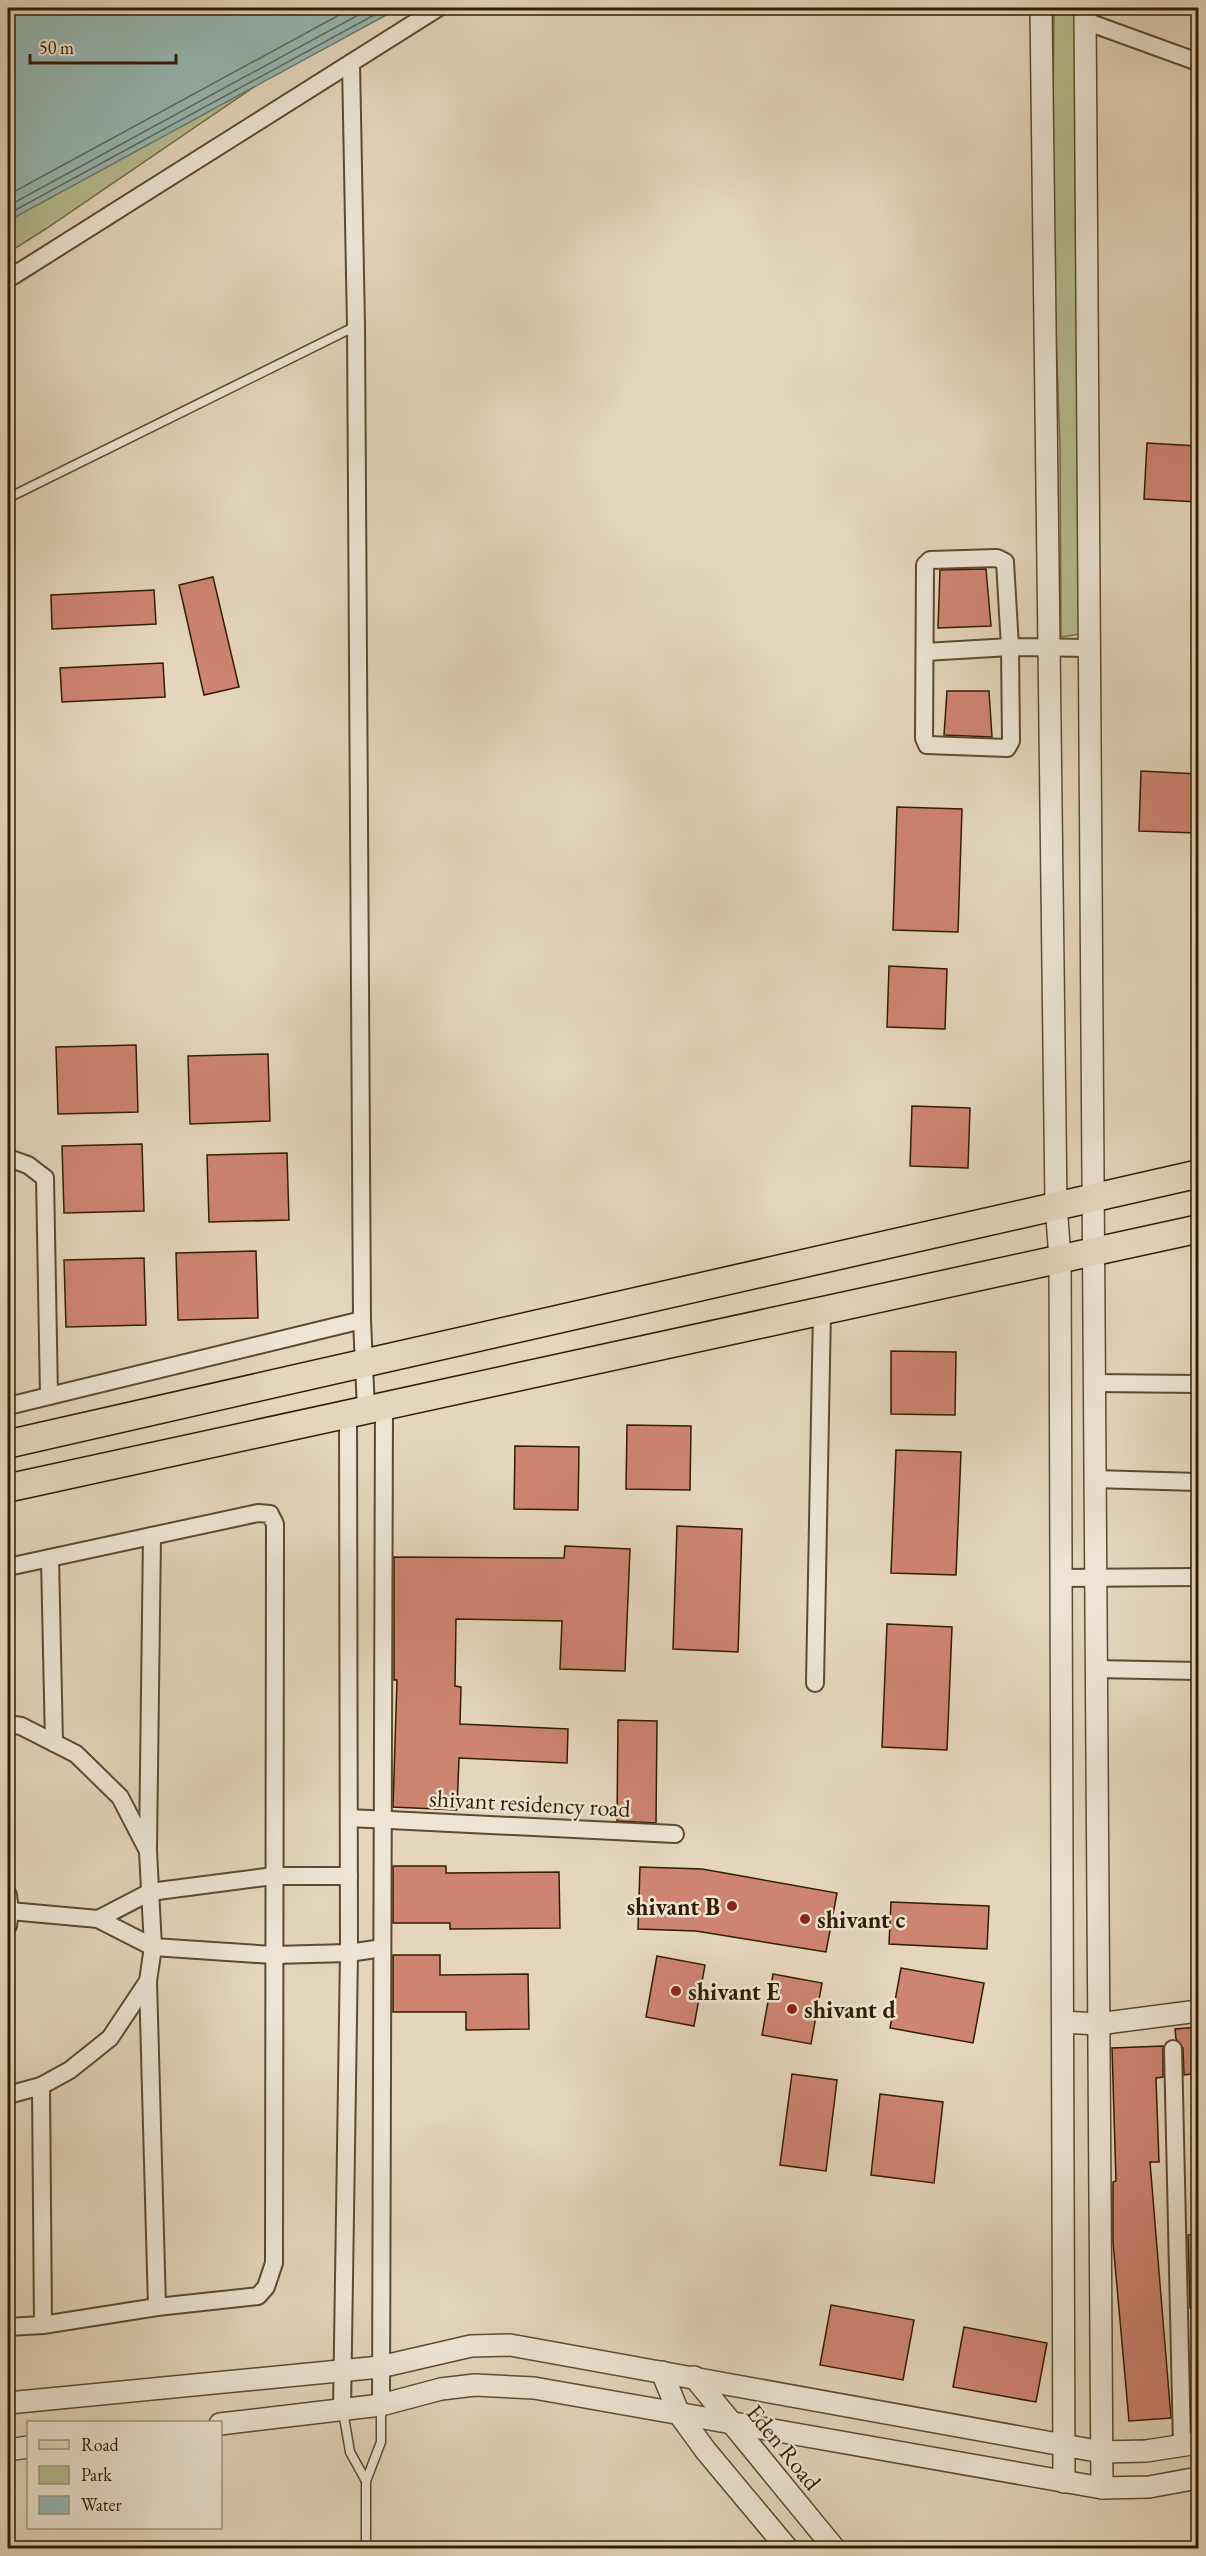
<svg xmlns="http://www.w3.org/2000/svg" width="1206" height="2556" font-family="'EB Garamond',serif">
	<style>
		.green { fill: #b5bd90; stroke: #746d48; stroke-width: 1.5 }
		.water { fill: #96b8b5; stroke: #6e7a6d; stroke-width: 1.5 }
		.lines { fill: none; stroke-linecap: round; stroke-linejoin: round }
		.shore { stroke: #646a5a; stroke-width: 1.5 }
		.building { fill: #ce8473; stroke: #321d00; stroke-width: 1.5 }
		.service-casing { stroke: #5e4b2f; stroke-width: 11 }
		.minor-casing { stroke: #5e4b2f; stroke-width: 20 }
		.tertiary-casing { stroke: #5e4b2f; stroke-width: 24 }
		.primary-casing { stroke: #321d00; stroke-width: 30 }
		.service { stroke: #ede4d3; stroke-width: 8 }
		.minor { stroke: #ede4d3; stroke-width: 16 }
		.tertiary { stroke: #ede4d3; stroke-width: 21 }
		.primary { stroke: #e4d5bc; stroke-width: 27 }
		.poi-dot { fill: #8f2418; stroke: #ede4d3; stroke-width: 2 }
		.labels { text-anchor: middle; dominant-baseline: central; stroke-width: 5; stroke-linejoin: round; paint-order: stroke }
		.street-label { font-size: 24px; fill: #321d00; stroke: #ede4d3 }
		.poi-label { font-size: 24px; font-weight: bold; fill: #321d00; stroke: #ede4d3; text-anchor: start }
	</style>
	<rect width="100%" height="100%" fill="#e4d5bc"/>
	<filter id="stains"><feTurbulence type="fractalNoise" baseFrequency=".00333" numOctaves="4"/><feColorMatrix values="0 0 0 0 .2 0 0 0 0 .09 0 0 0 0 .02 0 0 0 .5 -.17"/></filter>
	<radialGradient id="worn" r=".72"><stop offset=".6" stop-color="#630" stop-opacity="0"/><stop offset="1" stop-color="#630" stop-opacity=".3"/></radialGradient>
	<!-- green -->
	<g class="green">
		<path d="M 370,8 L 47,228 L 8,253 L 8,161 Z"/>
		<path d="M 1054,8 L 1076,8 L 1081,634 L 1061,637 L 1060,449 L 1052,214 Z"/>
	</g>
	<!-- water -->
	<path class="water" d="M 8,8 L 399,8 L 8,221 Z"/>
	<g class="lines">
		<!-- shore -->
		<g class="shore">
			<path d="M 8,195 L 352,8"/>
			<path d="M 8,206 L 371,8"/>
			<path d="M 8,214 L 387,8"/>
		</g>
	</g>
	<!-- building -->
	<g class="building">
		<path d="M 1147,443 L 1198,446 L 1198,502 L 1144,499 Z"/>
		<path d="M 986,569 L 991,626 L 938,628 L 940,570 Z"/>
		<path d="M 213,577 L 239,687 L 204,695 L 179,585 Z"/>
		<path d="M 154,590 L 156,624 L 52,629 L 51,595 Z"/>
		<path d="M 163,663 L 165,697 L 62,702 L 60,668 Z"/>
		<path d="M 947,691 L 989,691 L 992,737 L 944,735 Z"/>
		<path d="M 1141,771 L 1198,774 L 1197,833 L 1139,831 Z"/>
		<path d="M 897,807 L 962,809 L 958,932 L 893,930 Z"/>
		<path d="M 889,966 L 947,969 L 945,1029 L 887,1027 Z"/>
		<path d="M 136,1045 L 138,1112 L 58,1114 L 56,1047 Z"/>
		<path d="M 268,1054 L 270,1121 L 190,1124 L 188,1056 Z"/>
		<path d="M 912,1106 L 970,1108 L 968,1168 L 910,1166 Z"/>
		<path d="M 142,1144 L 144,1211 L 64,1213 L 62,1146 Z"/>
		<path d="M 287,1153 L 289,1220 L 209,1222 L 207,1155 Z"/>
		<path d="M 256,1251 L 258,1318 L 178,1320 L 176,1253 Z"/>
		<path d="M 144,1258 L 146,1325 L 66,1327 L 64,1260 Z"/>
		<path d="M 891,1351 L 956,1352 L 955,1415 L 891,1414 Z"/>
		<path d="M 627,1425 L 691,1426 L 690,1490 L 626,1489 Z"/>
		<path d="M 515,1446 L 579,1447 L 578,1510 L 514,1509 Z"/>
		<path d="M 896,1450 L 961,1452 L 956,1575 L 891,1573 Z"/>
		<path d="M 677,1526 L 742,1529 L 738,1652 L 673,1649 Z"/>
		<path d="M 565,1546 L 630,1549 L 625,1671 L 560,1669 L 562,1621 L 456,1619 L 455,1686 L 461,1687 L 460,1724 L 568,1729 L 567,1763 L 459,1758 L 457,1810 L 393,1807 L 397,1680 L 394,1680 L 394,1557 L 564,1558 Z"/>
		<path d="M 887,1624 L 952,1627 L 947,1750 L 882,1747 Z"/>
		<path d="M 618,1720 L 657,1721 L 656,1823 L 617,1821 Z"/>
		<path d="M 393,1866 L 446,1866 L 446,1873 L 559,1872 L 560,1928 L 450,1929 L 450,1923 L 393,1923 Z"/>
		<path d="M 640,1867 L 702,1869 L 837,1893 L 826,1952 L 696,1931 L 638,1929 Z"/>
		<path d="M 891,1902 L 989,1906 L 987,1949 L 889,1944 Z"/>
		<path d="M 393,1955 L 440,1955 L 440,1975 L 528,1974 L 529,2029 L 466,2030 L 466,2012 L 393,2012 Z"/>
		<path d="M 657,1956 L 705,1965 L 694,2026 L 646,2017 Z"/>
		<path d="M 901,1968 L 984,1983 L 973,2043 L 890,2028 Z"/>
		<path d="M 773,1974 L 822,1983 L 811,2044 L 762,2035 Z"/>
		<path d="M 1198,2027 L 1198,2073 L 1184,2075 L 1183,2048 L 1176,2039 L 1175,2029 Z"/>
		<path d="M 1163,2046 L 1163,2077 L 1156,2078 L 1159,2162 L 1150,2162 L 1171,2418 L 1129,2421 L 1113,2242 L 1113,2182 L 1116,2181 L 1112,2048 Z"/>
		<path d="M 792,2074 L 837,2080 L 826,2171 L 780,2165 Z"/>
		<path d="M 880,2094 L 943,2102 L 934,2183 L 871,2175 Z"/>
		<path d="M 1198,2233 L 1198,2307 L 1190,2308 L 1188,2235 Z"/>
		<path d="M 831,2305 L 914,2320 L 903,2380 L 820,2365 Z"/>
		<path d="M 964,2327 L 1047,2343 L 1036,2402 L 953,2387 Z"/>
	</g>
	<g class="lines">
		<!-- service casing -->
		<g class="service-casing">
			<g id="service">
				<path d="M 8,498 L 356,326"/>
				<path d="M 343,2411 L 350,2452 L 366,2481"/>
				<path d="M 366,2548 L 366,2481 L 381,2442 L 381,2405"/>
			</g>
		</g>
		<!-- minor casing -->
		<g class="minor-casing">
			<g id="minor">
				<path d="M 1085,21 L 1198,62"/>
				<path d="M 351,63 L 356,326 L 362,1320 L 366,1410"/>
				<path d="M 8,279 L 438,8"/>
				<path d="M 925,652 L 1010,647 L 1005,562 L 997,558 L 930,560 L 925,565 L 924,738 L 927,745 L 1007,748 L 1011,741 L 1010,647 L 1089,648"/>
				<path d="M 8,1158 L 28,1165 L 45,1178 L 49,1396"/>
				<path d="M 1093,1383 L 1198,1384"/>
				<path d="M 8,1406 L 362,1320"/>
				<path d="M 1094,1479 L 1198,1482"/>
				<path d="M 50,1558 L 54,1743"/>
				<path d="M 8,1567 L 258,1513 L 270,1514 L 275,1524 L 274,2263 L 266,2287 L 258,2296 L 157,2307 L 43,2325 L 8,2327"/>
				<path d="M 1061,1578 L 1198,1577"/>
				<path d="M 1095,1669 L 1198,1671"/>
				<path d="M 815,1683 L 822,1310"/>
				<path d="M 8,1724 L 21,1726 L 76,1754 L 120,1797 L 148,1851 L 153,1947 L 148,1981 L 110,2038 L 70,2070 L 41,2086 L 8,2095"/>
				<path d="M 349,1818 L 675,1834"/>
				<path d="M 148,1847 L 152,1536"/>
				<path d="M 8,1895 L 10,1911 L 8,1926"/>
				<path d="M 10,1911 L 98,1919 L 153,1947 L 273,1955 L 349,1953 L 382,1948"/>
				<path d="M 98,1919 L 150,1892 L 273,1876 L 349,1876"/>
				<path d="M 148,1981 L 157,2307"/>
				<path d="M 1173,2049 L 1182,2445"/>
				<path d="M 41,2086 L 43,2325"/>
				<path d="M 381,2405 L 384,1406"/>
				<path d="M 342,2409 L 349,1953 L 348,1414"/>
			</g>
		</g>
		<!-- tertiary casing -->
		<g class="tertiary-casing">
			<g id="tertiary">
				<path d="M 1041,8 L 1056,1205 L 1060,1258 L 1064,2482"/>
				<path d="M 1085,8 L 1102,2488"/>
				<path d="M 1063,2022 L 1098,2024 L 1198,2011"/>
				<path d="M 662,2372 L 679,2414 L 706,2451 L 787,2548"/>
				<path d="M 694,2377 L 834,2548"/>
				<path d="M 8,2403 L 380,2367 L 471,2346 L 510,2345 L 1102,2452 L 1146,2451 L 1198,2443"/>
				<path d="M 220,2424 L 381,2405 L 441,2389 L 475,2385 L 534,2388 L 1102,2488 L 1149,2487 L 1198,2478"/>
				<path d="M 8,2450 L 28,2447"/>
			</g>
		</g>
		<!-- primary casing -->
		<g class="primary-casing">
			<g id="primary">
				<path d="M 8,1444 L 1198,1174"/>
				<path d="M 8,1488 L 1198,1229"/>
			</g>
		</g>
		<!-- service -->
		<use href="#service" class="service"/>
		<!-- minor -->
		<use href="#minor" class="minor"/>
		<!-- tertiary -->
		<use href="#tertiary" class="tertiary"/>
		<!-- primary -->
		<use href="#primary" class="primary"/>
	</g>
	<!-- markers -->
	<g class="poi-dot">
		<circle cx="732" cy="1906" r="6"/>
		<circle cx="805" cy="1919" r="6"/>
		<circle cx="676" cy="1991" r="6"/>
		<circle cx="792" cy="2009" r="6"/>
	</g>
	<g class="labels">
		<!-- street labels -->
		<g class="street-label">
			<text transform="translate(530 1803) rotate(3)">shivant residency road</text>
			<text transform="translate(784 2447) rotate(51)">Eden Road</text>
		</g>
		<!-- poi labels -->
		<g class="poi-label">
			<text x="720" y="1906" text-anchor="end">shivant B</text>
			<text x="817" y="1919">shivant c</text>
			<text x="688" y="1991">shivant E</text>
			<text x="804" y="2009">shivant d</text>
		</g>
	</g>
	<!-- margin -->
	<rect width="1206" height="2556" fill="none" stroke="#e4d5bc" stroke-width="30"/>
	<rect x="9" y="9" width="1188" height="2538" fill="none" stroke="#321d00" stroke-width="3"/>
	<rect x="15" y="15" width="1176" height="2526" fill="none" stroke="#321d00" stroke-width="1.5"/>
	<!-- legend -->
	<rect x="27" y="2421" width="195" height="108" fill="#ede4d3" stroke="#a2947f" stroke-width="1.5"/>
	<rect x="39" y="2440" width="30" height="9" fill="#e4d5bc" stroke="#a2947f" stroke-width="1.5"/>
	<text x="81" y="2451" font-size="18" fill="#321d00">Road</text>
	<rect x="39" y="2466" width="30" height="18" fill="#b5bd90" stroke="#a2947f" stroke-width="1.5"/>
	<text x="81" y="2481" font-size="18" fill="#321d00">Park</text>
	<rect x="39" y="2496" width="30" height="18" fill="#96b8b5" stroke="#a2947f" stroke-width="1.5"/>
	<text x="81" y="2511" font-size="18" fill="#321d00">Water</text>
	<!-- scale -->
	<path d="M30 54v9h146v-9" fill="none" stroke="#321d00" stroke-width="3"/>
	<text x="39" y="54" font-size="18" fill="#321d00" stroke="#ede4d3" stroke-width="4.5" paint-order="stroke">50 m</text>
	<rect width="100%" height="100%" filter="url(#stains)"/>
	<rect width="100%" height="100%" fill="url(#worn)"/>
</svg>
